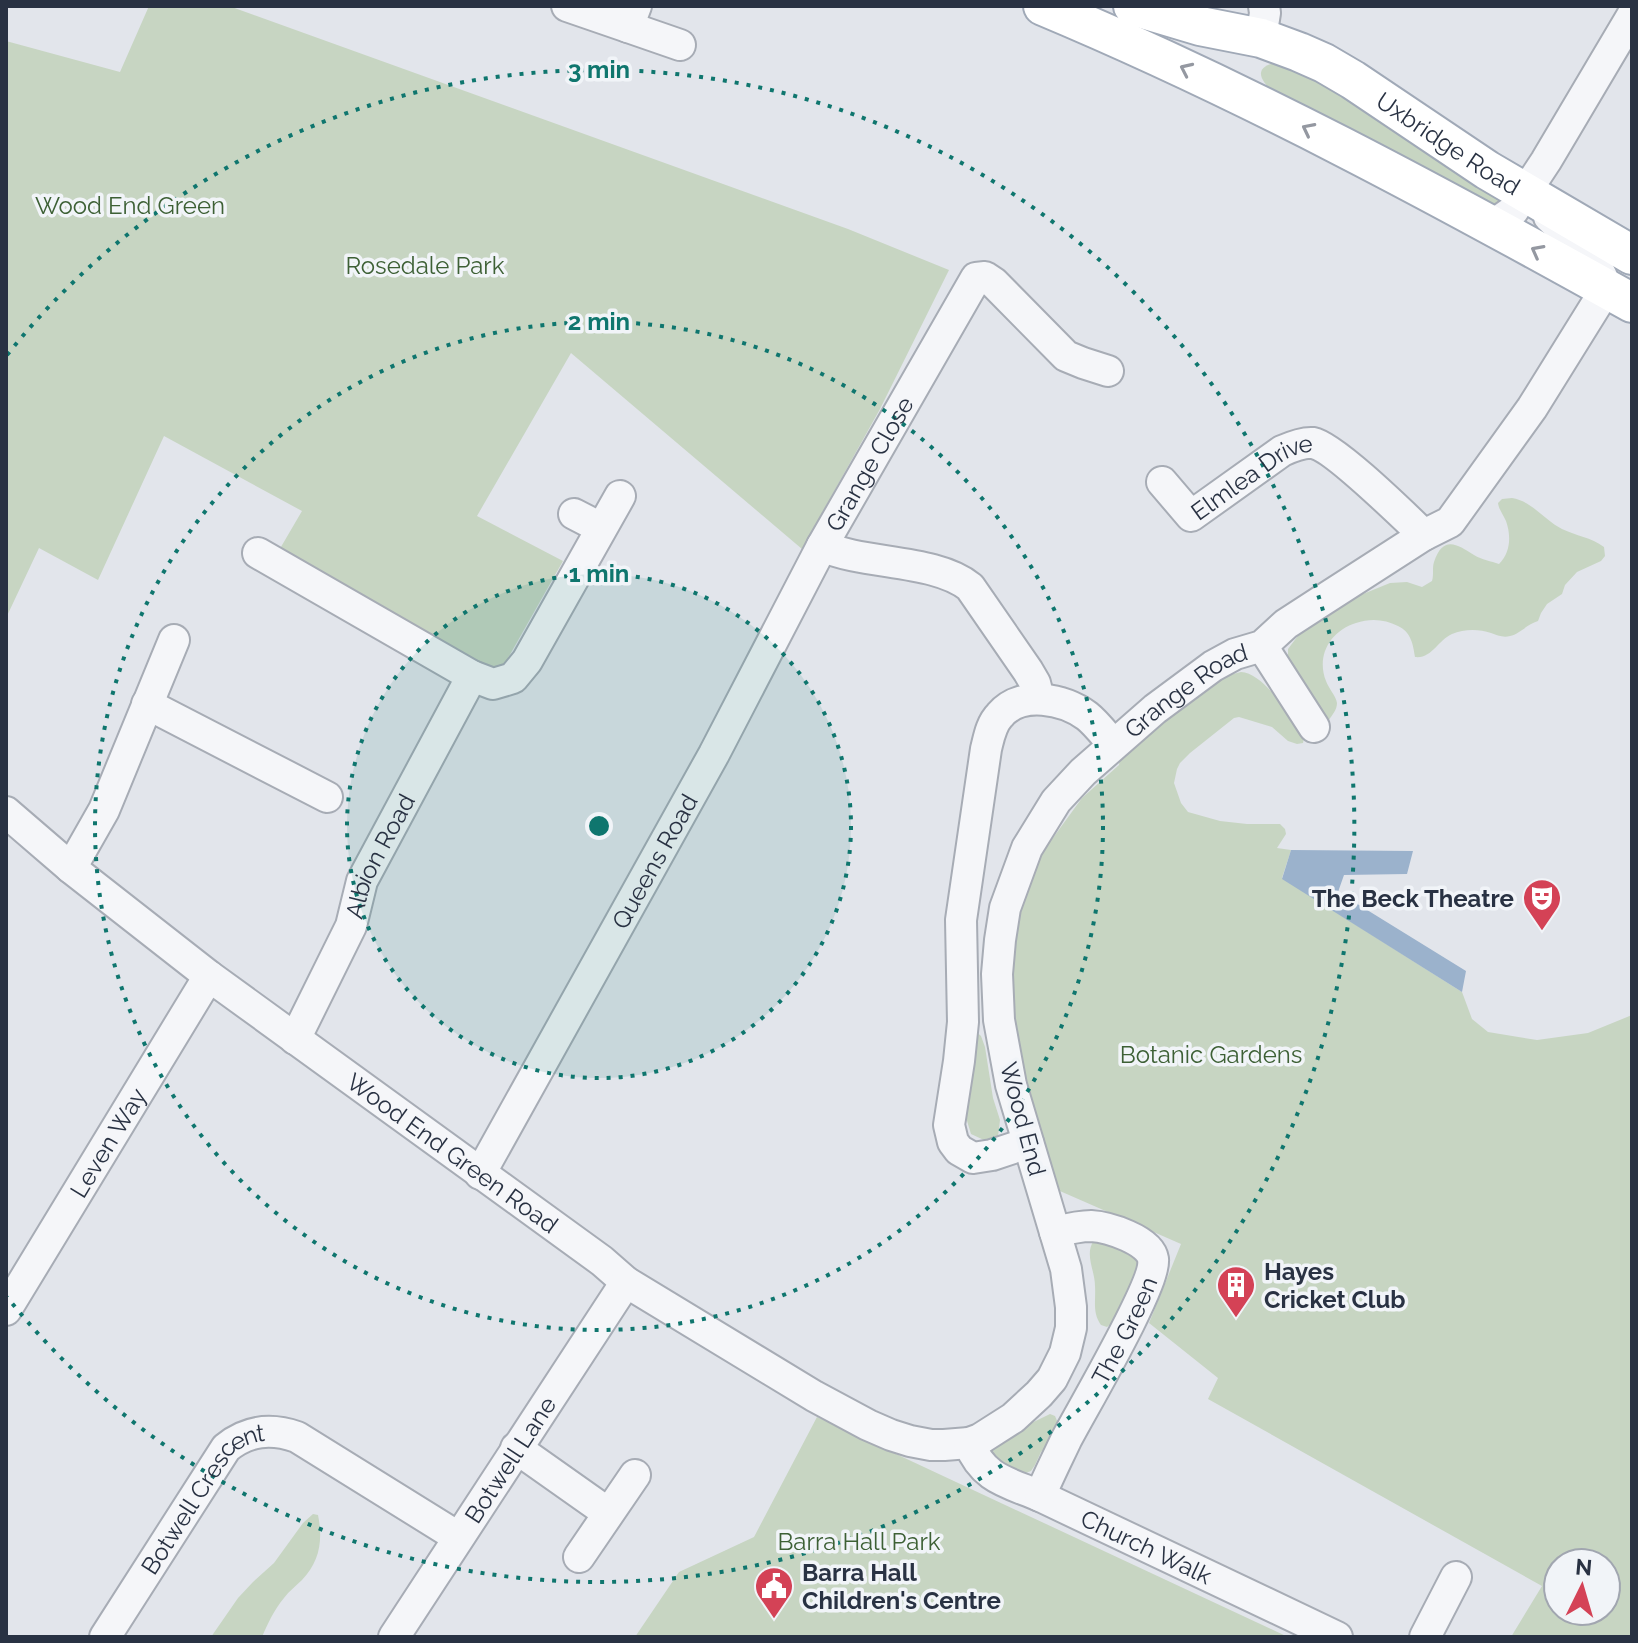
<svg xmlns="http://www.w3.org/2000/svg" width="1638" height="1643" font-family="Raleway,sans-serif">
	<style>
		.green { fill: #c7d5c2; fill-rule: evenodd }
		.water { fill: #9bb2cc }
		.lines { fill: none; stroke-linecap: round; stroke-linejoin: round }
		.minor-casing { stroke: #a7acb5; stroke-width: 34 }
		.major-casing { stroke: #a0a9b7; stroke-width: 42 }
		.minor { stroke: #f5f6f9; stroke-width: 30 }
		.major { stroke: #fff; stroke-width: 38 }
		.oneway { stroke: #9498a1 }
		.ring { fill: none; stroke: #0f766e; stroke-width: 4; stroke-dasharray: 4 8 }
		.labels { text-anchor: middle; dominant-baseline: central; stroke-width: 7; stroke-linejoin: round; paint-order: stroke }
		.street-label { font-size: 24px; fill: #293243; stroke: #f1f4f8 }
		.park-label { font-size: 24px; fill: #3d6035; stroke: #f1f4f8 }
		.poi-label { font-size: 24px; font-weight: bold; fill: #293243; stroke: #f1f4f8; text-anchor: start }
		.centre { fill: #0f766e; stroke: #f1f4f8; stroke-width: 4 }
		.ring-label { font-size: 24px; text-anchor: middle; font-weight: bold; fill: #0f766e; stroke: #f1f4f8; stroke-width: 7; stroke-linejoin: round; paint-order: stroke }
	</style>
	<rect width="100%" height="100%" fill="#e2e5eb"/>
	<!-- green -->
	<g class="green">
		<path d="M 149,6 L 229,6 L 848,229 L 949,270 L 880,409 L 802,549 L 571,353 L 477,516 L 563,561 L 499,674 L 278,552 L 302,511 L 164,436 L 98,580 L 39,548 L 6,618 L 6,41 L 120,72 Z"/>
		<path d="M 1274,63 L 1337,89 L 1508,203 L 1501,211 L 1275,94 C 1263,83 1251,69 1274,63 Z"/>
		<path d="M 1512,498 C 1532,501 1544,520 1562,529 C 1576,536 1591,537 1604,547 L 1605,556 L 1601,561 L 1577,572 L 1565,585 L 1562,594 L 1547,604 L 1541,613 L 1538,621 C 1527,624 1520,634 1510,636 C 1503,638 1497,635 1491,633 C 1479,629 1464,629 1452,634 C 1438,640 1432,659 1415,657 C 1413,644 1411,632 1398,626 C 1385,619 1370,618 1356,623 C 1330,631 1316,656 1326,681 C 1329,689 1336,696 1337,703 C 1337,710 1332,715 1329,720 L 1323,718 L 1288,660 L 1288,649 L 1297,637 L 1316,618 L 1336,605 L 1390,583 L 1407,582 L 1422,587 L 1432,581 C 1434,574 1432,568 1434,562 C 1443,535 1457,544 1474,555 C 1482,560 1491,561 1499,564 C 1511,552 1511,535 1506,521 C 1503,514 1499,510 1498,503 L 1502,499 Z"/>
		<path d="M 1241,672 C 1264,673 1289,715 1303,733 L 1304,738 L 1303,743 L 1297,744 L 1288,741 L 1272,727 L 1239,717 L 1234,718 L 1190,753 L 1180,763 L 1177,769 L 1174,783 L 1181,803 L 1188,812 L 1220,821 L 1247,824 L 1280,824 L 1285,829 L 1286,834 L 1277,848 L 1291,850 L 1282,878 L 1462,992 L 1472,1019 L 1488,1032 L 1537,1040 L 1588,1033 L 1632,1015 L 1632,1637 L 1511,1637 L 1542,1586 L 1208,1399 L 1218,1378 L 1149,1323 L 1181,1244 L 1053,1188 L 1020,1073 L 1007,981 L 1015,911 L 1042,853 L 1082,798 L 1119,765 L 1120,757 L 1203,689 L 1233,674 ZM 1558,1563 L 1606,1563 L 1606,1611 L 1558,1611 Z"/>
		<path d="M 973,1029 L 981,1036 L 985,1047 L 993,1098 L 1000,1120 L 998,1137 L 986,1141 L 971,1134 L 964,1111 Z"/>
		<path d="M 1094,1240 C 1111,1242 1133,1248 1140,1265 L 1117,1319 L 1107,1327 L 1101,1325 C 1092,1312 1096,1301 1095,1286 C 1095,1270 1084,1255 1094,1240 Z"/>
		<path d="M 1050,1414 L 1055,1416 L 1058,1423 L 1050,1443 L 1041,1452 L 1035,1465 L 1031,1471 L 1023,1474 L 1005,1469 L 989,1451 L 990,1448 L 1009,1434 Z"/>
		<path d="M 817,1417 L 1288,1637 L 635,1637 L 679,1572 L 754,1537 Z"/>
		<path d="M 313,1514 L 318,1515 C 323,1540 320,1561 302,1580 C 296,1586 289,1591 284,1598 C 274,1610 268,1623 262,1637 L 211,1637 L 238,1598 L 253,1582 L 274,1563 L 303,1523 Z"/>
	</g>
	<!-- water -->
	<path class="water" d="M 1291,850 L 1413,851 L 1407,874 L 1344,875 L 1338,892 L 1466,971 L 1462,992 L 1282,879 Z"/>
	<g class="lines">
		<!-- minor casing -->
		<g class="minor-casing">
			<g id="minor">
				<path d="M 567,6 L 628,27 L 636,6"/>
				<path d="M 628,27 L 680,45"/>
				<path d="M 1261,38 L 1265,13 L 1264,6"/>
				<path d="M 1488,225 L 1496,223 L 1513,211 L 1546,161 L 1632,16"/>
				<path id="s1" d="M 1162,482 L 1191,516 L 1282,451 C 1291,447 1303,442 1313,443 C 1334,447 1405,517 1424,535"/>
				<path d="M 574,514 L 601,528"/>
				<path d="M 822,546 C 864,565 936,559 970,587 L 1028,671 L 1035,683 L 1039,699"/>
				<path d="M 258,553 L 472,676 L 493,684 L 513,678 L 527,661 L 620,496"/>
				<path d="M 1262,646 L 1314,727"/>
				<path d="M 147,704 L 327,797"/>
				<path id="s2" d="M 6,812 L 71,868 L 209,976 L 602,1261 L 626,1282 L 814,1396 L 868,1425 L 891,1435 L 910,1441 L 931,1445 L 944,1445 L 969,1443 L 980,1439 L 1013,1418 L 1039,1394 L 1052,1379 L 1065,1353 L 1071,1328 L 1071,1307 L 1066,1269 L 1011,1085 L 999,1020 L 997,974 L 1000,940 L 1005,908 L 1027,848 L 1056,801 L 1083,772 L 1155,709 L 1213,666 L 1235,654 L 1262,646 L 1286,624 L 1323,600 L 1424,535 L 1450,522 L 1532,408 L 1606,289 C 1600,260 1570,237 1549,217"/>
				<path d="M 71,868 L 104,810 L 174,640"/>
				<path id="s3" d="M 295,1039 L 351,926 L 362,881 L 472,676"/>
				<path d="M 1028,1143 L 992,1155 L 973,1158 L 959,1150 L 953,1142 L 949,1125 L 959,1061 L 963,1022 L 961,920 L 986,749 C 989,737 991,724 1000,715 C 1021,690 1064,699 1087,716 C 1096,723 1105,735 1113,744"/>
				<path id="s4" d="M 480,1174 L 714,754 L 822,546 L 976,278 L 985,277 L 994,283 L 1066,356 L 1083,363 L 1108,371"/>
				<path id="s5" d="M 6,1310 L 209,976"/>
				<path id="s6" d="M 969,1443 C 983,1479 1007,1482 1040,1496 L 1337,1637"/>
				<path d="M 516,1448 L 608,1513"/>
				<path id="s7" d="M 1040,1496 C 1048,1477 1057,1459 1066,1440 C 1081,1411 1157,1283 1153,1259 C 1150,1240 1108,1227 1091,1226 C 1079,1226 1067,1229 1055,1232"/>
				<path d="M 579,1557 L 635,1475"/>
				<path id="s8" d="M 105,1637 L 226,1448 C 248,1430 271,1428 297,1437 L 458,1537"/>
				<path id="s9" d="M 394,1637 L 626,1282"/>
				<path d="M 1425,1637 L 1456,1577"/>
			</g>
		</g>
		<!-- major casing -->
		<g class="major-casing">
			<g id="major">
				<path d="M 1043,6 C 1246,91 1440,196 1632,303"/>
				<path id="s10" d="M 1133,6 L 1200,26 L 1261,38 L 1299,52 L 1324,63 L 1353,80 L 1487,170 L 1632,255"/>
			</g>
		</g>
		<!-- minor -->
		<use href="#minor" class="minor"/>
		<!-- major -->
		<use href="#major" class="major"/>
	</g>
	<!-- one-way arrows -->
	<defs><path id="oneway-chevron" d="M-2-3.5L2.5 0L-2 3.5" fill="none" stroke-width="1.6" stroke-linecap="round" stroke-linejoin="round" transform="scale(2)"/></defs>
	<g class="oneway">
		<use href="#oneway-chevron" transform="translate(1186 69) rotate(-155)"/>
		<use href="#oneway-chevron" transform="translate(1308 129) rotate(-153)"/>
		<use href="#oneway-chevron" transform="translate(1537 251) rotate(-152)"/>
	</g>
	<!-- distance rings -->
	<circle cx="599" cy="826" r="252" fill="#0f766e" fill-opacity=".12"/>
	<g class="ring">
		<circle cx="599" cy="826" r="252"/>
		<circle cx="599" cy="826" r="504"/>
		<path d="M7 355A756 756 0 1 1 7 1297"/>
	</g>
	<!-- icons -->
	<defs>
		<g id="theatre-pin" transform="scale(2)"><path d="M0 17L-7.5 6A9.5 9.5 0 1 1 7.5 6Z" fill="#d44256" stroke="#f1f4f8"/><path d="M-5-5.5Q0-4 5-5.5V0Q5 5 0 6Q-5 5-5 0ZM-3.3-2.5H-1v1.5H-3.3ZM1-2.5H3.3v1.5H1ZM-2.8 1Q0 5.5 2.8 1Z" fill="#fff"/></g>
		<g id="building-pin" transform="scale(2)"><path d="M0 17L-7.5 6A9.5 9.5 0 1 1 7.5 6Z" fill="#d44256" stroke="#f1f4f8"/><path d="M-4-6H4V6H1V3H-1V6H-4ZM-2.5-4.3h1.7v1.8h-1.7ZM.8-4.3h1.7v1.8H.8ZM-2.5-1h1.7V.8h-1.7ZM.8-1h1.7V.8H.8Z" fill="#fff"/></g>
		<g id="civic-pin" transform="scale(2)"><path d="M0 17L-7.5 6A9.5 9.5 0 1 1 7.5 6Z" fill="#d44256" stroke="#f1f4f8"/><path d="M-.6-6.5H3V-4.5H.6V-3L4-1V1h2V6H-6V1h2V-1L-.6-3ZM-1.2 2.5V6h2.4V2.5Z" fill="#fff"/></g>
	</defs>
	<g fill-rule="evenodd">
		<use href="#theatre-pin" x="1542" y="898"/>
		<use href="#building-pin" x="1236" y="1285"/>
		<use href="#civic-pin" x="774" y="1586"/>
	</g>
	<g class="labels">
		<!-- street labels -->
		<g class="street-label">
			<text stroke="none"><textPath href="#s10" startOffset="348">Uxbridge Road</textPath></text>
			<text stroke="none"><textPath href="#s4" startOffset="810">Grange Close</textPath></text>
			<text stroke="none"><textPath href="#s1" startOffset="118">Elmlea Drive</textPath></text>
			<text stroke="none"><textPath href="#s2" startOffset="2046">Grange Road</textPath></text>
			<text stroke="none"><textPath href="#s3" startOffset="202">Albion Road</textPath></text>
			<text stroke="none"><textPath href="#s4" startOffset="358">Queens Road</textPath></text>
			<text transform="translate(1023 1119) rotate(75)">Wood End</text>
			<text stroke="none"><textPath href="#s5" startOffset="196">Leven Way</textPath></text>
			<text stroke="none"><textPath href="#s2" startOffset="562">Wood End Green Road</textPath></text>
			<text stroke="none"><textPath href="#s7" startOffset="186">The Green</textPath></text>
			<text stroke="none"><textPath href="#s9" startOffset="212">Botwell Lane</textPath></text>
			<text stroke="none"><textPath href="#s8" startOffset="172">Botwell Crescent</textPath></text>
			<text stroke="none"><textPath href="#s6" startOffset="210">Church Walk</textPath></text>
		</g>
		<!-- park labels -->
		<g class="park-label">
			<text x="130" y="205">Wood End Green</text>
			<text x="425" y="265">Rosedale Park</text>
			<text x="1211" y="1054">Botanic Gardens</text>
			<text x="859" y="1541">Barra Hall Park</text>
		</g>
		<!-- poi labels -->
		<g class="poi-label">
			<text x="1514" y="898" text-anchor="end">The Beck Theatre</text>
			<text x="1264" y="1271">Hayes<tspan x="1264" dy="28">Cricket Club</tspan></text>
			<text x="802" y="1572">Barra Hall<tspan x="802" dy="28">Children's Centre</tspan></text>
		</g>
	</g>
	<circle cx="599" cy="826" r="12" class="centre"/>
	<g class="ring-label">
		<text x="599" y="78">3 min</text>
		<text x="599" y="330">2 min</text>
		<text x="599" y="582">1 min</text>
	</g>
	<!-- border -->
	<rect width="1638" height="1643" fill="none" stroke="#293243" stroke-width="16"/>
	<!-- north arrow -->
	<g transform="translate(1582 1587) rotate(5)"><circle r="38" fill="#f1f4f8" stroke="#a1a6b0" stroke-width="2"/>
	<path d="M0-6L14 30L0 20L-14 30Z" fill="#d44256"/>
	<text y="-12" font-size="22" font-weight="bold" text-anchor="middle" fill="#293243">N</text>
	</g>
</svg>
